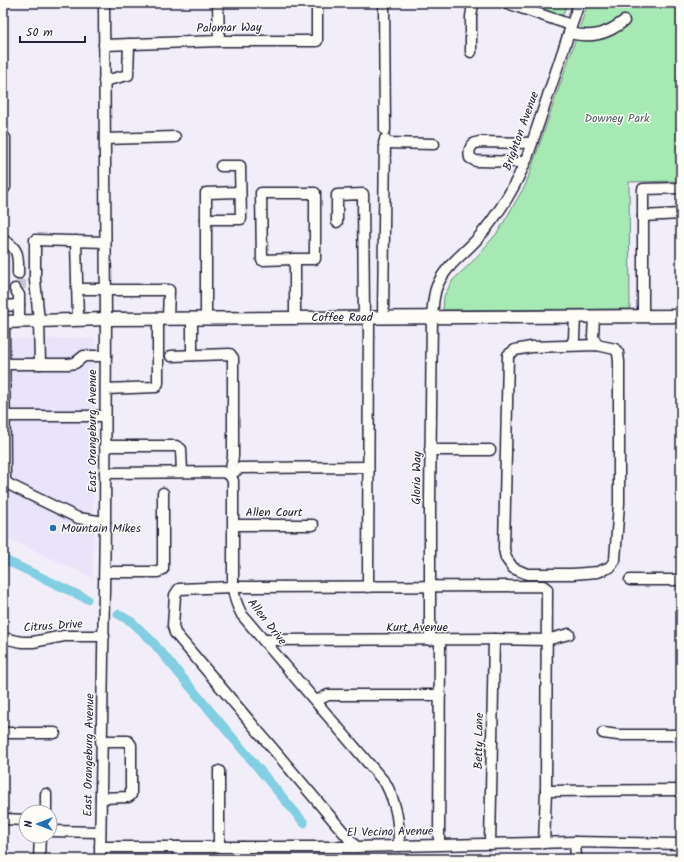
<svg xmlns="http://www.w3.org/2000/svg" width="684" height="862" font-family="Kalam,sans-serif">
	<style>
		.built { fill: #eae4fa }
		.green { fill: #a6e9b4; stroke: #648678 }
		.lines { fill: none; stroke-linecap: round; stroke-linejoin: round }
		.canal { stroke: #82cee2; stroke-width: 9 }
		.minor-tunnel { stroke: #c8c5d3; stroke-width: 10; stroke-dasharray: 10 5; stroke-linecap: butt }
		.minor-casing { stroke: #22223b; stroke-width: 13 }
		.major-casing { stroke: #22223b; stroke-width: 15 }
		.minor { stroke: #fdfcf7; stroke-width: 10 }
		.major { stroke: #fdfcf7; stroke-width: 12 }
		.poi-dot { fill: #1f6fb2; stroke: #fdfcf7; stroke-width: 1.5 }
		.labels { text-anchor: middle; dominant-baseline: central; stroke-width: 3; stroke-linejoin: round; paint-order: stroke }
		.street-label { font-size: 12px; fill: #22223b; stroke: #fdfcf7 }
		.park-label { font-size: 12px; fill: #4a5e5f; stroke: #fdfcf7 }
		.poi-label { font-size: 12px; fill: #22223b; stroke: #fdfcf7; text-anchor: start }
	</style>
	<rect width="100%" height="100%" fill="#f2eef9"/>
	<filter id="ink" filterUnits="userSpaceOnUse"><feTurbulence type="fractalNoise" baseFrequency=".025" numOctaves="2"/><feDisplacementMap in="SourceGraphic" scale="8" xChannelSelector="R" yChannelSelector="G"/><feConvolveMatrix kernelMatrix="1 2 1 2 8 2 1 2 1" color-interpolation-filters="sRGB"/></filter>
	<g filter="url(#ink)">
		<!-- built -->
		<path class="built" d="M 95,338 L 93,578 L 3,536 L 3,339 Z"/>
		<!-- green -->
		<g class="green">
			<path d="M 517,3 L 567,3 L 562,17 Z"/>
			<path d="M 588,3 L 681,3 L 681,181 L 629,182 L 630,309 L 443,310 L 444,296 L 453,280 L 473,261 L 498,232 L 526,184 Z"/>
		</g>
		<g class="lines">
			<!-- canal -->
			<g class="canal">
				<path d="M 3,559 L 87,599"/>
				<path d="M 118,614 L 132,622 L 151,640 L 304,823"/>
			</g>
			<!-- minor-tunnel -->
			<path class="minor-tunnel" d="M 21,280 L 21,289"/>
			<!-- minor casing -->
			<g class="minor-casing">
				<g id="minor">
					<path d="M 218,3 L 219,41"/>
					<path d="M 384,3 L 385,130"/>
					<path d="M 507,3 L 571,25"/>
					<path d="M 3,5 L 4,3"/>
					<path d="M 569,33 C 591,38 606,35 624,21"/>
					<path d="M 104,45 L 219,41 L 317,41 L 317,3"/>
					<path d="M 471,52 L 471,17 L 473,3"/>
					<path d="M 104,81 L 128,75 L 129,44"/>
					<path d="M 3,138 L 5,138 L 5,187 L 3,190"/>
					<path d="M 105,139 L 175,137"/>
					<path d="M 384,143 L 434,144"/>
					<path d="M 525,162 L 476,161 L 470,158 C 468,149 471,143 480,142 L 532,143"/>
					<path d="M 643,216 L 681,214"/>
					<path d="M 206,219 L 241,219 L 240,166 L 221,166"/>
					<path d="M 337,222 L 337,195 L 363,194 L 364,317"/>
					<path d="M 3,240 C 20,249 18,257 18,274"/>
					<path d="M 76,241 L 78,320"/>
					<path d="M 15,289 L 19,295 L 19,322"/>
					<path d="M 77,289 L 106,289"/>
					<path d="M 106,290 L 169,290 L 168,319"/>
					<path d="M 3,306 L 19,305"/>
					<path d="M 594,316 L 593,337 L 597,345"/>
					<path d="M 643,316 L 643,189 L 681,188"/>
					<path d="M 383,317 L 385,139"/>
					<path d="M 192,318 L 192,355"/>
					<path d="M 206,318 L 206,193 L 240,192"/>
					<path d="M 295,318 L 295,259 L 262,260 L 261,193 L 315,193 L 315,259 L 295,259"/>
					<path d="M 4,322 L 5,480 L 8,484 L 78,518 L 105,522"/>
					<path d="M 571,345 L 574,339 L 575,316"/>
					<path d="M 597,345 L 615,349 L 618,353 L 619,362 L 619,503 L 615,560 L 610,567 L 598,572 L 573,574 L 527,574 L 513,568 L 506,558 L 504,549 L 508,355 L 515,350 L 531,347 Z"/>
					<path d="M 171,356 L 230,354 L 233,358 L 233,456 L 230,475"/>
					<path d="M 4,364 L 69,364 L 75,363 L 84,356 L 106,356"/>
					<path d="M 40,364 L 39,321 L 35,280 L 35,240 L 105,242"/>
					<path d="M 106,389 L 156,387 L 158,383 L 158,319"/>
					<path d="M 4,416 L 105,416"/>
					<path d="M 105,446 L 176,446 L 181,449 L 182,472"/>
					<path d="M 430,450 L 490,450"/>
					<path d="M 105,473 L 223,472 L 230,475 L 233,481 L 233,587 C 234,598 237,606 242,615 L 386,784 C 397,806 399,822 399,846"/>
					<path d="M 230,475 L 240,468 L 368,467"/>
					<path d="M 234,525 L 313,525"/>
					<path d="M 105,572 L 158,572 L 163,569 L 163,493"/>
					<path d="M 630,580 L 681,580"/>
					<path d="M 368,587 L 369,317"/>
					<path d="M 3,638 L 22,642 L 33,642 L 64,636 L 104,636"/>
					<path d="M 263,640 L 494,639 L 546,640 L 569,634"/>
					<path d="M 430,640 L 430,501 L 432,317 C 433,307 433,295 437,286 C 445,266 464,254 479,237 C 499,214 515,187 527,158 L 579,3"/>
					<path d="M 316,701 L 328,695 L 440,695"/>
					<path d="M 3,733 L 55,733"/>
					<path d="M 603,733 L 618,735 L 681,735"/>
					<path d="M 546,791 L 681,790"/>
					<path d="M 101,798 L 128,797 L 131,795 L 131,745 L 128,741 L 101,741"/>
					<path d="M 46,812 L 46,794"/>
					<path d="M 3,819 L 26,820"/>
					<path d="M 50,831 L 100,832"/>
					<path d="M 575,842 L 576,859"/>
					<path d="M 439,844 L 440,640"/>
					<path d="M 490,844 L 494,639"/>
					<path d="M 100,847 L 356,847 L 575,842 L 681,844"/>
					<path d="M 178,847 L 179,859"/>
					<path d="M 219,847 L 219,771"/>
					<path d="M 243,847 L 243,859"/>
					<path d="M 356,847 L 175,633 L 173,626 L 175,595 L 179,589 L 233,587 L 543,586 L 547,589 L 546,791 L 544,843"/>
					<path d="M 39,859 L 40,836"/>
					<path d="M 100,859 L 105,522 L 106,319 L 104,3"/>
				</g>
			</g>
			<!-- major casing -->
			<g class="major-casing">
				<path id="major" d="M 3,322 L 106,319 L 681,316"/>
			</g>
			<!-- minor -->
			<use href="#minor" class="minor"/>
			<!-- major -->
			<use href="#major" class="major"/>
		</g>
	</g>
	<!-- markers -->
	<circle class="poi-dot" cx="53" cy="528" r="4"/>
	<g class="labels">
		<!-- street labels -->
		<g class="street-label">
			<text transform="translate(229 28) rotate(-1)">Palomar Way</text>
			<text transform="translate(521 131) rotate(-70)">Brighton Avenue</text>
			<text x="342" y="317">Coffee Road</text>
			<text transform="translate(92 431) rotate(-90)">East Orangeburg Avenue</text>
			<text transform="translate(417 478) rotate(-89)">Gloria Way</text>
			<text x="274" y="512">Allen Court</text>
			<text transform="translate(267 622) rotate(52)">Allen Drive</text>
			<text transform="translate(53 626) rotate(-4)">Citrus Drive</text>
			<text x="417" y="627">Kurt Avenue</text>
			<text transform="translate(479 741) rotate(-89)">Betty Lane</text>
			<text transform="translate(89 755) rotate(-89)">East Orangeburg Avenue</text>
			<text transform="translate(390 832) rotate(-1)">El Vecino Avenue</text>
		</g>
		<!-- park labels -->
		<g class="park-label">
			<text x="617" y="118">Downey Park</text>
		</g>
		<!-- poi labels -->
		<g class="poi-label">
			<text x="61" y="528">Mountain Mikes</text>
		</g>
	</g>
	<!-- margin -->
	<rect width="684" height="862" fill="none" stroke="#fdfcf7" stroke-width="16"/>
	<rect x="8" y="8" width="668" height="846" fill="none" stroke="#22223b" stroke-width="1.5" filter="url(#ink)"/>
	<!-- north arrow -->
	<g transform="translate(38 824) rotate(270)"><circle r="19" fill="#fdfcf7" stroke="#a5a5ac"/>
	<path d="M0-3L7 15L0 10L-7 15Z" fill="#1f6fb2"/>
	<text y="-6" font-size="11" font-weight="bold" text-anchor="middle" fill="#22223b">N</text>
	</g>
	<!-- scale -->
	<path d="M20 36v6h65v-6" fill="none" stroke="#22223b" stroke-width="2"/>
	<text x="26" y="36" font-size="12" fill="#22223b" stroke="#fdfcf7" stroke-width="3" paint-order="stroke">50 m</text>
</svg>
